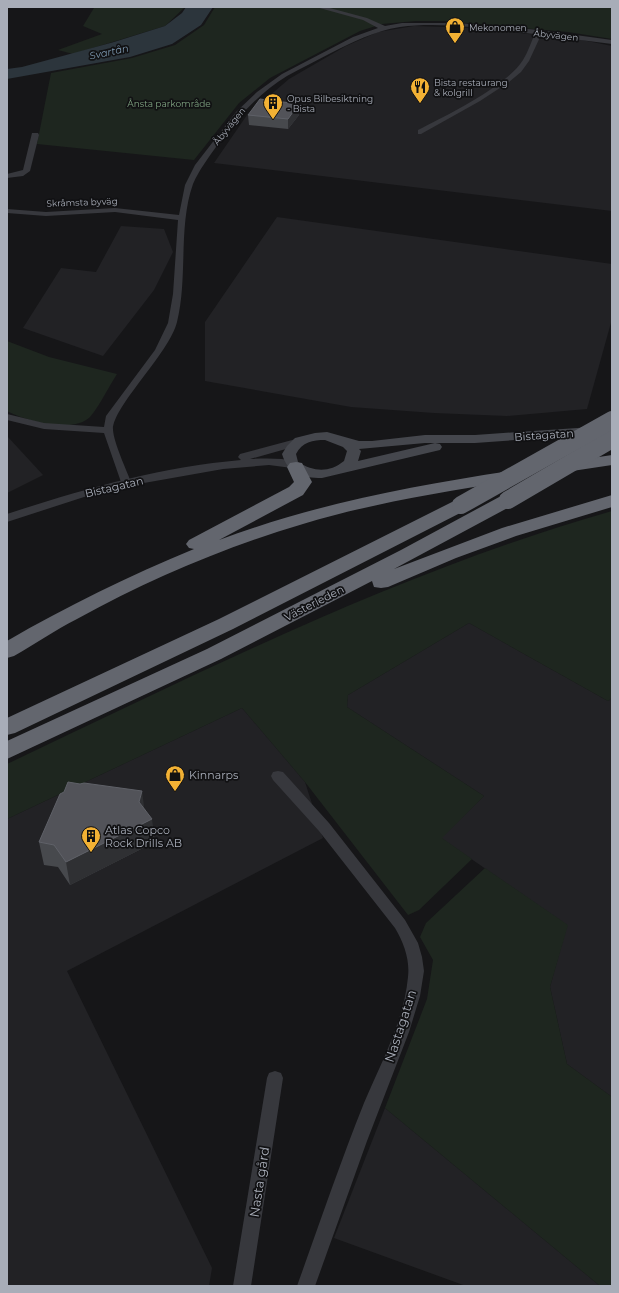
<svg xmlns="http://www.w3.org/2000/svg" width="619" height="1293" font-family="Montserrat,sans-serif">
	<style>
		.built { fill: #222225 }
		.green { fill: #1e261f }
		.water { fill: #2c353c }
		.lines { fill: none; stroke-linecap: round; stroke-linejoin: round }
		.minor { fill: #37383d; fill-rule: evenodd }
		.tertiary { fill: #37383d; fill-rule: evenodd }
		.secondary { fill: #45474d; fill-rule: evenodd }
		.motorway { fill: #63666e; fill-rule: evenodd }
		.motorway-bridge { stroke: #63666e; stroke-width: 18 }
		.wall { fill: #47494d }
		.shaded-wall { fill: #2f3033 }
		.building { fill: #525359; stroke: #5f6168 }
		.labels { text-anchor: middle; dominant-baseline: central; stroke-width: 3.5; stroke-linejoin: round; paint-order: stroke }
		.far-poi-label { font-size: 9px; fill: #a8adb8; stroke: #111113; text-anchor: start }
		.far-street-label { font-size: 9px; fill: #a8adb8; stroke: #111113 }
		.far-park-label { font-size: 9px; fill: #7fa381; stroke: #111113 }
		.far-water-label { font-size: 10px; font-style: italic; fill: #7f9bb3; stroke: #111113 }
		.street-label { font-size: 11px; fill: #a8adb8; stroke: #111113 }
		.poi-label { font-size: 11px; fill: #a8adb8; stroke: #111113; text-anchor: start }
		.near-street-label { font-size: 13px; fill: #a8adb8; stroke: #111113 }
	</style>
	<rect width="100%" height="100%" fill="#161618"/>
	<!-- built -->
	<g class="built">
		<path d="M 414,26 L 474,28 L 582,40 L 612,46 L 612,211 L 214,163 L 247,115 L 289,79 L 346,46 L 378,32 Z"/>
		<path d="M 277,217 L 612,264 L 612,319 L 587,409 L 507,416 L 434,413 L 351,407 L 205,381 L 205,322 Z"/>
		<path d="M 121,226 L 164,229 L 173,252 L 154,290 L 103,356 L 23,328 L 61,268 L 96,272 Z"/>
		<path d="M 7,436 L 43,475 L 7,493 Z"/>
		<path d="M 469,623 L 608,701 L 612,698 L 612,1097 L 567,1064 L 550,987 L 567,925 L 441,838 L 484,796 L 347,707 L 348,695 Z"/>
		<path d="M 242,708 L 305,782 L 323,838 L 67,971 L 212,1268 L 209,1286 L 7,1286 L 7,819 Z"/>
		<path d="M 385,1108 L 600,1286 L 466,1286 L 334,1238 Z"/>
	</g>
	<!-- green -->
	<g class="green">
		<path d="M 99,7 L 185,7 L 165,26 L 73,54 L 58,50 L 102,34 L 83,26 L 94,8 Z"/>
		<path d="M 215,7 L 612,7 L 612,39 L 568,32 L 444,21 L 416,21 L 382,24 L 360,31 L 270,78 L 239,103 L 194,160 L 37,144 L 51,73 L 132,58 L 175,45 L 204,25 Z"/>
		<path d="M 7,341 L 49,357 L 117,374 C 109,386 99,407 90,417 C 73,434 26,421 7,411 Z"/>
		<path d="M 612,511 L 612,698 L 608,701 L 469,623 L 348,695 L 347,707 L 484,796 L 442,838 L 472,859 L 419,910 L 408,915 L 305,782 L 242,708 L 7,819 L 7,764 C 205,670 401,571 612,511 Z"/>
		<path d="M 485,868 L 568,925 L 550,987 L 567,1064 L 612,1097 L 612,1286 L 600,1286 L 385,1108 L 427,999 L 433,960 L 420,937 L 426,923 Z"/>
	</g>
	<!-- water -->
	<path class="water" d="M 186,7 L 213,7 L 201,25 L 172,44 L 130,57 L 7,79 L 7,69 L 22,67 L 114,42 L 165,26 L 182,13 Z"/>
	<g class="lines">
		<!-- minor -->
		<g class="minor">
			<path d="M 316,7 L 326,7 L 367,18 L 385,26 L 402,23 L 458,23 L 539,30 L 612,40 L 612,44 L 541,35 L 529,61 L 521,72 L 509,82 L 480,101 L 421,134 L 418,134 L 418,130 C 447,115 507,86 523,60 C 528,52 531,42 535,34 C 491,30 444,21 400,27 C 374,31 353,42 329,54 C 316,61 301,68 287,76 C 259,93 237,118 218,144 C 209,157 199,170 193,184 C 178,226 188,278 177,322 C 169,354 112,407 113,430 C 114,443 126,469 131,482 L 130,484 L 122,484 L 121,482 L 104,433 L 44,429 L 7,420 L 7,414 L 44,423 L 104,427 L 106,416 L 155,350 L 168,323 L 173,294 L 178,220 L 115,212 L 46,216 L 7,213 L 7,209 L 46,212 L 115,208 L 179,215 L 185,185 L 195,165 L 236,112 L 257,92 L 282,74 L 353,37 L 378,28 L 363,20 Z"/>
			<path d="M 32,133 L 38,133 L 39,135 L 30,171 L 23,176 L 7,178 L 7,174 L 23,170 Z"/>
			<path d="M 278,771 L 283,772 L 329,823 L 405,920 L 418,943 L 422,957 L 424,971 L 420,996 L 409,1032 L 367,1141 L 315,1286 L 297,1286 C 319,1225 340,1163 364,1103 C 381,1063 404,1021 408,977 C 410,960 404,943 395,928 L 319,831 L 273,780 L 271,776 L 273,772 Z"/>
			<path d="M 275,1071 L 281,1073 L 283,1078 L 251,1286 L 233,1286 L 267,1078 L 269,1073 Z"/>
		</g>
		<!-- tertiary -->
		<path class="tertiary" d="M 296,439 L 300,441 L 302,443 L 300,445 L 250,459 C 266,458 281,458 296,461 L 298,464 L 296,467 L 292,468 L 269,465 L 223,469 L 127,486 L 84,497 L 7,522 L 7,514 C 83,489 161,467 241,460 L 238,457 L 240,454 Z"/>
		<!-- secondary -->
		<path class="secondary" d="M 592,427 L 597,428 L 599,431 L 597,434 L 475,443 L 435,443 L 440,444 L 442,447 L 440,450 L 322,478 C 302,478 288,474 282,454 L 287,446 L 295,438 L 315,433 L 327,432 L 359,441 L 372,441 L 425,435 L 475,435 ZM 325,440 L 343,447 L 347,451 L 344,461 C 329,473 314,472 298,462 L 296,454 C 302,442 313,440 325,440 ZM 425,443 L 435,443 L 358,461 L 361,451 L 359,449 Z"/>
		<!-- motorway -->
		<g class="motorway">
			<path d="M 612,455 L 612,465 L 559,473 L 553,472 L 550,468 L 553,464 L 559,463 Z"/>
			<path d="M 296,462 L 302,463 L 312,482 L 303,495 L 219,540 C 315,504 415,485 516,470 L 522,471 L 525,475 L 522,479 L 516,480 C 444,492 372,503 303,524 C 225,547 148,580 77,619 C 55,630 35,644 14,656 L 7,658 L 7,641 C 67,606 129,576 194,549 L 189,548 L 186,544 L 189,540 L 289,487 L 294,482 L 287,467 L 290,463 Z"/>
			<path d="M 508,494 L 515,496 L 517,500 L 515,504 L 394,569 L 502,528 L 612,495 L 612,507 L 516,536 L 456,558 L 388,587 L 381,588 L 374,587 L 372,581 L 221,659 L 7,759 L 7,741 L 207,649 L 401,550 L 501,496 Z"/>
			<path d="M 461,499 L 468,501 L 470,505 L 468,509 L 233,629 L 15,733 L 7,735 L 7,718 L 219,619 L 454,501 Z"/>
		</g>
		<!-- motorway-bridge -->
		<g class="motorway-bridge">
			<path d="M 508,500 L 612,439"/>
			<path d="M 461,505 L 612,420"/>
		</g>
	</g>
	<!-- wall -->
	<g class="wall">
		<path d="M 291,103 L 291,104 L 299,115 L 288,129 L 249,125 L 248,115 Z"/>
		<path d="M 64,792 L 145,809 L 155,842 L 70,885 L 58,867 L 44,865 L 39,842 Z"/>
	</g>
	<!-- shaded-wall -->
	<g class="shaded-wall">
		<path d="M 298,105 L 299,115 L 288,129 L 288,119 Z"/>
		<path d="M 142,791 L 145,814 L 139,802 Z"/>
		<path d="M 152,819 L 155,842 L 70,885 L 66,862 Z"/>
	</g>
	<!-- building -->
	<g class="building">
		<path d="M 260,99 L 291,103 L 290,104 L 298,105 L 288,119 L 248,115 Z"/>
		<path d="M 68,782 L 80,784 L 84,783 L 142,791 L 139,802 L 152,819 L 66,862 L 54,845 L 39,842 L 60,794 L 64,792 Z"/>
	</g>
	<!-- icons -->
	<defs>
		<g id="shop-pin" transform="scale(1)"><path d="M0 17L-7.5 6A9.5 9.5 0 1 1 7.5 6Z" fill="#f2b134" stroke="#111113"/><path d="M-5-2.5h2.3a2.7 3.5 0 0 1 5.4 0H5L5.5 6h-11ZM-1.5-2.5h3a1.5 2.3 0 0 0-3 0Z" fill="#111"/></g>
		<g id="restaurant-pin" transform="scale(1)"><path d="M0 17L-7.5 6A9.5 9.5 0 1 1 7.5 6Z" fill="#f2b134" stroke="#111113"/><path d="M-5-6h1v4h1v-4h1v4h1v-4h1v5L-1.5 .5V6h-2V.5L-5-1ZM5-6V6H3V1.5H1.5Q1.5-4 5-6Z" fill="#111"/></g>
		<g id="building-pin" transform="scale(1)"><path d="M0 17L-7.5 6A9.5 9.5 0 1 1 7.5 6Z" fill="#f2b134" stroke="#111113"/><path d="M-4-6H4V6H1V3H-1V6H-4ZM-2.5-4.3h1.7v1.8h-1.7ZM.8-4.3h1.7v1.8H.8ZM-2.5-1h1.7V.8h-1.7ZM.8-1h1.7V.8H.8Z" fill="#111"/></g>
	</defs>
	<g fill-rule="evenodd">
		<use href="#shop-pin" x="455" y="27"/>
		<use href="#restaurant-pin" x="420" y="87"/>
		<use href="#building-pin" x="273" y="103"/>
		<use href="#shop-pin" x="175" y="775"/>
		<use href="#building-pin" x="91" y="836"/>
	</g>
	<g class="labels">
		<!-- far-poi labels -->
		<g class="far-poi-label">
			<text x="469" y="27">Mekonomen</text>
			<text x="434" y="82">Bista restaurang<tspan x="434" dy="10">&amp; kolgrill</tspan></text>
			<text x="287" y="98">Opus Bilbesiktning<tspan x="287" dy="10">- Bista</tspan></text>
		</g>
		<!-- far-street labels -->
		<g class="far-street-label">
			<text transform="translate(556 35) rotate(6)">Åbyvägen</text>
			<text transform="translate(229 126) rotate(-51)">Åbyvägen</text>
			<text transform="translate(82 202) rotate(-2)">Skråmsta byväg</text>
		</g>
		<!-- far-park labels -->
		<g class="far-park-label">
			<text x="169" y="103">Ånsta parkområde</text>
		</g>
		<!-- far-water labels -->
		<g class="far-water-label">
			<text transform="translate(109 52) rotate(-12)">Svartån</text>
		</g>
		<!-- street labels -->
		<g class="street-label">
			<text transform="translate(544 435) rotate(-4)">Bistagatan</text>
			<text transform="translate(114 487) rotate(-13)">Bistagatan</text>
			<text transform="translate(314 603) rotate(-27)">Västerleden</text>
		</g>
		<!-- poi labels -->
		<g class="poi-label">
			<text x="189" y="775">Kinnarps</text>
			<text x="105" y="830">Atlas Copco<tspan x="105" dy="13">Rock Drills AB</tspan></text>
		</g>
		<!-- near-street labels -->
		<g class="near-street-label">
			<text transform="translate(400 1026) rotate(-72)">Nastagatan</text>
			<text transform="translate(259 1182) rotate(-81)">Nasta gård</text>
		</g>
	</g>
	<!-- border -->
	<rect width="619" height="1293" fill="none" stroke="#a8adb8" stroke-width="16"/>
</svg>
